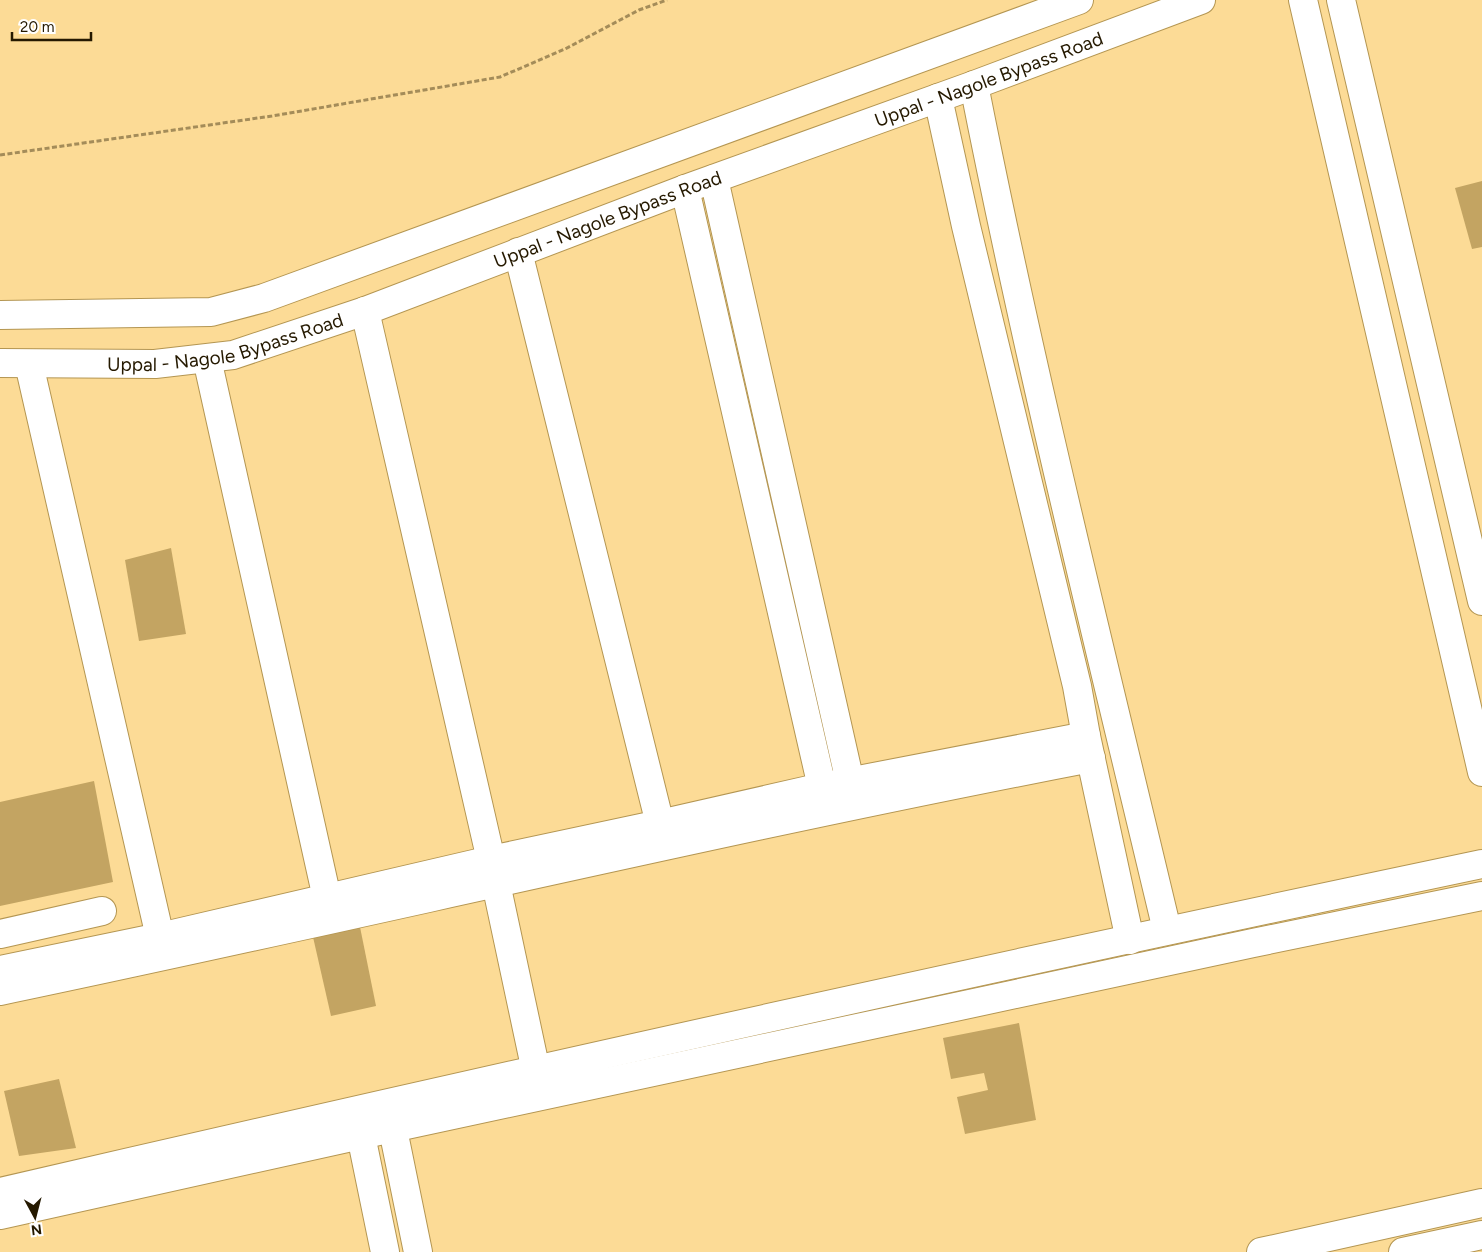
<svg xmlns="http://www.w3.org/2000/svg" width="1482" height="1252" font-family="Figtree,sans-serif">
	<style>
		.building { fill: #c3a462 }
		.lines { fill: none; stroke-linecap: round; stroke-linejoin: round }
		.minor-casing { stroke: #b49652; stroke-width: 30 }
		.path { stroke: #a48c59; stroke-width: 3; stroke-dasharray: 5 2.5; stroke-linecap: butt }
		.minor { stroke: #fff; stroke-width: 28 }
		.labels { text-anchor: middle; dominant-baseline: central; stroke-width: 5; stroke-linejoin: round; paint-order: stroke }
		.street-label { font-size: 19px; fill: #251900; stroke: #fff }
	</style>
	<rect width="100%" height="100%" fill="#fcdb96"/>
	<!-- building -->
	<g class="building">
		<path d="M 1482,181 L 1482,247 L 1472,249 L 1455,188 Z"/>
		<path d="M 171,548 L 186,634 L 139,641 L 125,560 Z"/>
		<path d="M 94,781 L 113,882 L 0,906 L 0,802 Z"/>
		<path d="M 360,927 L 376,1006 L 331,1016 L 313,937 Z"/>
		<path d="M 1019,1023 L 1036,1120 L 965,1134 L 957,1097 L 988,1090 L 984,1073 L 951,1079 L 943,1038 Z"/>
		<path d="M 59,1079 L 76,1148 L 19,1156 L 4,1091 Z"/>
	</g>
	<g class="lines">
		<!-- minor casing -->
		<g class="minor-casing">
			<g id="minor">
				<path d="M 1303,0 L 1482,772"/>
				<path d="M 1341,0 L 1482,601"/>
				<path d="M 974,85 C 1030,369 1100,649 1167,930"/>
				<path d="M 938,98 L 966,226 L 1077,686 L 1086,736 L 1130,940"/>
				<path d="M 714,179 L 850,782"/>
				<path d="M 685,189 L 822,787"/>
				<path d="M 518,252 L 660,824"/>
				<path d="M 365,311 L 491,860 L 536,1071"/>
				<path d="M 0,315 L 211,312 L 264,298 L 1079,0"/>
				<path d="M 207,359 L 327,898"/>
				<path id="s1" d="M 0,363 L 155,364 L 233,355 L 365,311 L 685,189 L 974,85 L 1201,0"/>
				<path d="M 29,364 L 160,937"/>
				<path d="M 0,934 L 102,911"/>
				<path d="M 0,970 L 160,937 L 491,860 L 660,824 L 822,787 L 1086,736"/>
				<path d="M 0,991 C 364,915 726,828 1091,758"/>
				<path d="M 389,1110 L 418,1252"/>
				<path d="M 357,1116 L 385,1252"/>
				<path d="M 0,1192 C 493,1078 987,968 1482,864"/>
				<path d="M 0,1215 L 392,1128 L 1253,943 L 1482,896"/>
				<path d="M 1261,1252 L 1482,1203"/>
				<path d="M 1403,1252 L 1482,1235"/>
			</g>
		</g>
		<!-- path -->
		<path class="path" d="M 0,155 L 272,116 L 500,77 L 565,49 L 639,10 L 667,0"/>
		<!-- minor -->
		<use href="#minor" class="minor"/>
	</g>
	<g class="labels">
		<!-- street labels -->
		<g class="street-label">
			<text stroke="none"><textPath href="#s1" startOffset="1038">Uppal - Nagole Bypass Road</textPath></text>
			<text stroke="none"><textPath href="#s1" startOffset="632">Uppal - Nagole Bypass Road</textPath></text>
			<text stroke="none"><textPath href="#s1" startOffset="228">Uppal - Nagole Bypass Road</textPath></text>
		</g>
	</g>
	<!-- north arrow -->
	<g transform="translate(35 1217) rotate(173)" stroke="#ffffff" stroke-width="4" paint-order="stroke">
	<path d="M0-4L9 19L0 12L-9 19Z" fill="#251900"/>
	<text y="-8" font-size="14" font-weight="bold" text-anchor="middle" fill="#251900">N</text>
	</g>
	<!-- scale -->
	<path d="M12 32v8h79v-8" fill="none" stroke="#251900" stroke-width="2.5"/>
	<text x="20" y="32" font-size="15" fill="#251900" stroke="#ffffff" stroke-width="4" paint-order="stroke">20 m</text>
</svg>
